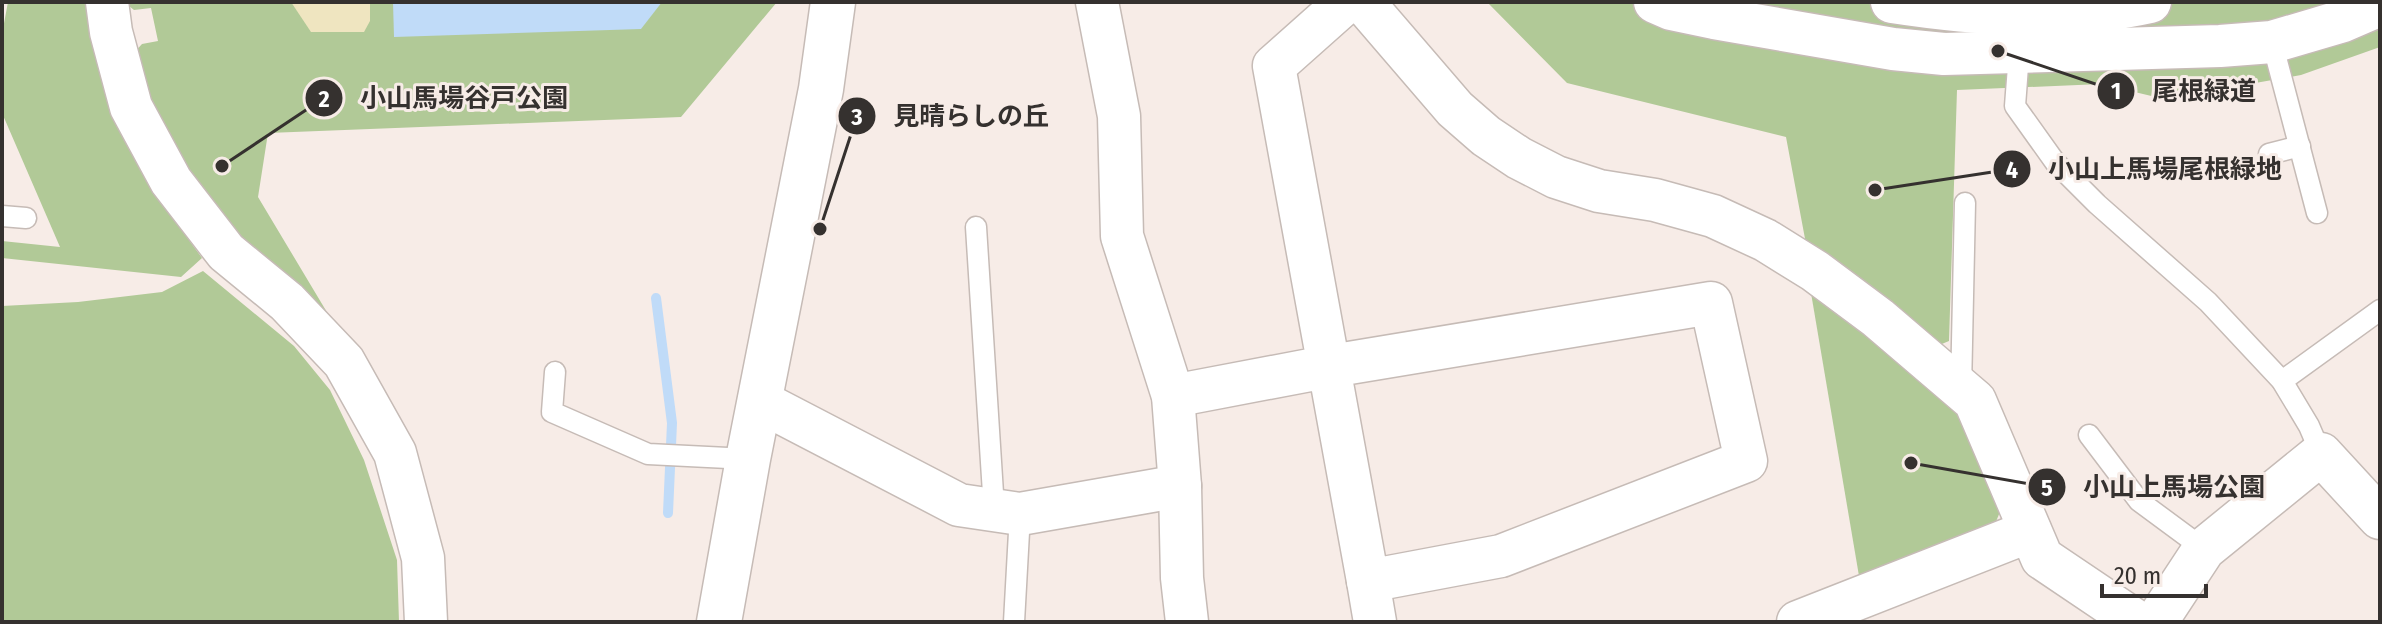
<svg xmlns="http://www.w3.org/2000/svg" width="2382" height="624" font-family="'Fira Sans Condensed','Noto Sans JP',sans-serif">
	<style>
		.green { fill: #b1c997 }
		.sand { fill: #efe5c0 }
		.water { fill: #c0dbf8 }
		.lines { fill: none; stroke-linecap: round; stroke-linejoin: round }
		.stream { stroke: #c0dbf8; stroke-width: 10 }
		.lane-casing { stroke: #c6bbb6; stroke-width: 23 }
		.street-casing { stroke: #c6bbb6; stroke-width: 45 }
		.secondary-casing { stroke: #c6bbb6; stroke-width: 47 }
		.lane { stroke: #fff; stroke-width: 20 }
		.street { stroke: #fff; stroke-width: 42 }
		.secondary { stroke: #fff; stroke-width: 44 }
		.leader { fill: none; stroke: #35312f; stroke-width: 3 }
		.callout-dot { fill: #35312f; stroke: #f7ece7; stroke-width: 3 }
		.mark-label { font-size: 24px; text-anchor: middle; font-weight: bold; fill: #fff }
		.callout-label { font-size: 26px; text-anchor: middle; font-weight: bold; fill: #35312f; stroke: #f7ece7; stroke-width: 6; stroke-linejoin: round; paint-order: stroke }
	</style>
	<rect width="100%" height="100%" fill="#f7ece7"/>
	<!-- green -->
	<g class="green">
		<path d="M 8,2 L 87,2 C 95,107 143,175 202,258 L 181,277 L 2,258 L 2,241 L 60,247 L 2,113 L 2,34 Z"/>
		<path d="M 124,2 L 777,2 L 681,117 L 268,133 L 258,197 L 337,329 L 254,255 L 168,144 L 132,55 L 142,44 L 158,41 L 151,8 L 134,10 Z"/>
		<path d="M 1487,2 L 2380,2 L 2380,47 L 2301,75 L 2164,99 L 2101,84 L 1957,90 L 1949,341 L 1937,346 L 1806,244 L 1786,137 L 1567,83 Z"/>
		<path d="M 203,271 L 294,346 L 330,390 L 364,460 L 397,560 L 399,622 L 2,622 L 2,306 L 78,302 L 162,292 Z"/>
		<path d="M 1810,287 L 1926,380 L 1963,419 L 2002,507 L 1995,524 L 1859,576 Z"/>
	</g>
	<!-- sand -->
	<path class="sand" d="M 291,2 L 370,2 L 370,21 L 364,32 L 311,32 Z"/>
	<!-- water -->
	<path class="water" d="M 393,2 L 662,2 L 641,29 L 394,37 Z"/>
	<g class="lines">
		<!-- stream -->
		<path class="stream" d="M 656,298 L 672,423 L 668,513"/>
		<!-- lane casing -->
		<g class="lane-casing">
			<g id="lane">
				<path d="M 2272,42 L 2317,213"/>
				<path d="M 2019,53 L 2015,106 L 2055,162 L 2097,204 L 2208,302 L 2282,381 L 2309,426 L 2321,454"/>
				<path d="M 2269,154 L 2300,146"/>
				<path d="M 2,216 L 26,218"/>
				<path d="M 976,227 L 994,509"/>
				<path d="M 555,372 L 552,412 L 648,454 L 748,459"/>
				<path d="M 2282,381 L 2380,310"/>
				<path d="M 1961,389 L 1965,203"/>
				<path d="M 2089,435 L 2139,501 L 2204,549"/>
				<path d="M 1014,622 L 1020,514"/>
			</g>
		</g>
		<!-- street casing -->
		<g class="street-casing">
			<g id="street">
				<path d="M 107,2 L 111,32 L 131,107 L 171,181 L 226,252 L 287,302 L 344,362 L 395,453 L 423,558 L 426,622"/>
				<path d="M 1097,2 L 1119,116 L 1122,236 L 1173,396 L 1180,486 L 1182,578 L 1187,622"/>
				<path d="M 1363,2 L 1455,109 L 1486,136 L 1519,158 L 1556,177 L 1599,191 L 1655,200 L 1713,216 L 1765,240 L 1815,271 L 1878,318 L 1975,401 L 2042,558 L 2137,622"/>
				<path d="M 1655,2 L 1671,9 L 1714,18 L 1893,49 L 1944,54 L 2220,46 L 2272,42 L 2343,21 L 2380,5"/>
				<path d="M 1892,2 C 1977,15 2065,21 2150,2"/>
				<path d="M 1173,396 L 1331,366 L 1711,303 L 1746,461 L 1501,556 L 1368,581 L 1274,66 L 1346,2"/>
				<path d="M 759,401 L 959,505 L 1020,514 L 1180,486"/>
				<path d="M 1368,581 L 1375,622"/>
				<path d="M 1798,622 L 2030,531"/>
				<path d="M 2156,622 L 2204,549 L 2321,454 L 2380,518"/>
			</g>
		</g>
		<!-- secondary casing -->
		<g class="secondary-casing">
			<path id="secondary" d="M 719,622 L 748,459 L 821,89 L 833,2"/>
		</g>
		<!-- lane -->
		<use href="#lane" class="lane"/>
		<!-- street -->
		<use href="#street" class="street"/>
		<!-- secondary -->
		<use href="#secondary" class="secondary"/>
	</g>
	<!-- callouts -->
	<path class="leader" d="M1998 51L2116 91M222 166L324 98M820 229L857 116M1875 190L2012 169M1911 463L2047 487"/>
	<g class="callout-dot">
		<circle cx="1998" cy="51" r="8"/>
		<circle cx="222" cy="166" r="8"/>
		<circle cx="820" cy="229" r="8"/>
		<circle cx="1875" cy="190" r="8"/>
		<circle cx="1911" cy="463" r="8"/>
		<circle cx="2116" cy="91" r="20"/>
		<circle cx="324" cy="98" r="20"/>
		<circle cx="857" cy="116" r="20"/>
		<circle cx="2012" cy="169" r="20"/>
		<circle cx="2047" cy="487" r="20"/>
	</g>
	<g class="mark-label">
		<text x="2116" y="99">1</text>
		<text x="324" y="107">2</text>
		<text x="857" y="125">3</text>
		<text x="2012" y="178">4</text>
		<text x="2047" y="496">5</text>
	</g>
	<g class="callout-label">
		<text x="2204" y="100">尾根緑道</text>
		<text x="464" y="107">小山馬場谷戸公園</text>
		<text x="971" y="125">見晴らしの丘</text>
		<text x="2165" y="178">小山上馬場尾根緑地</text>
		<text x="2174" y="496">小山上馬場公園</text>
	</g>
	<!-- border -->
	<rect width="2382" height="624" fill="none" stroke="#35312f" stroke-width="8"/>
	<!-- scale -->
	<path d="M2102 584v12h104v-12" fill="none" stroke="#35312f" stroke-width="4"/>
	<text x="2114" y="584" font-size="24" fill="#35312f" stroke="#f7ece7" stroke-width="6" paint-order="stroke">20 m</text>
</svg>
